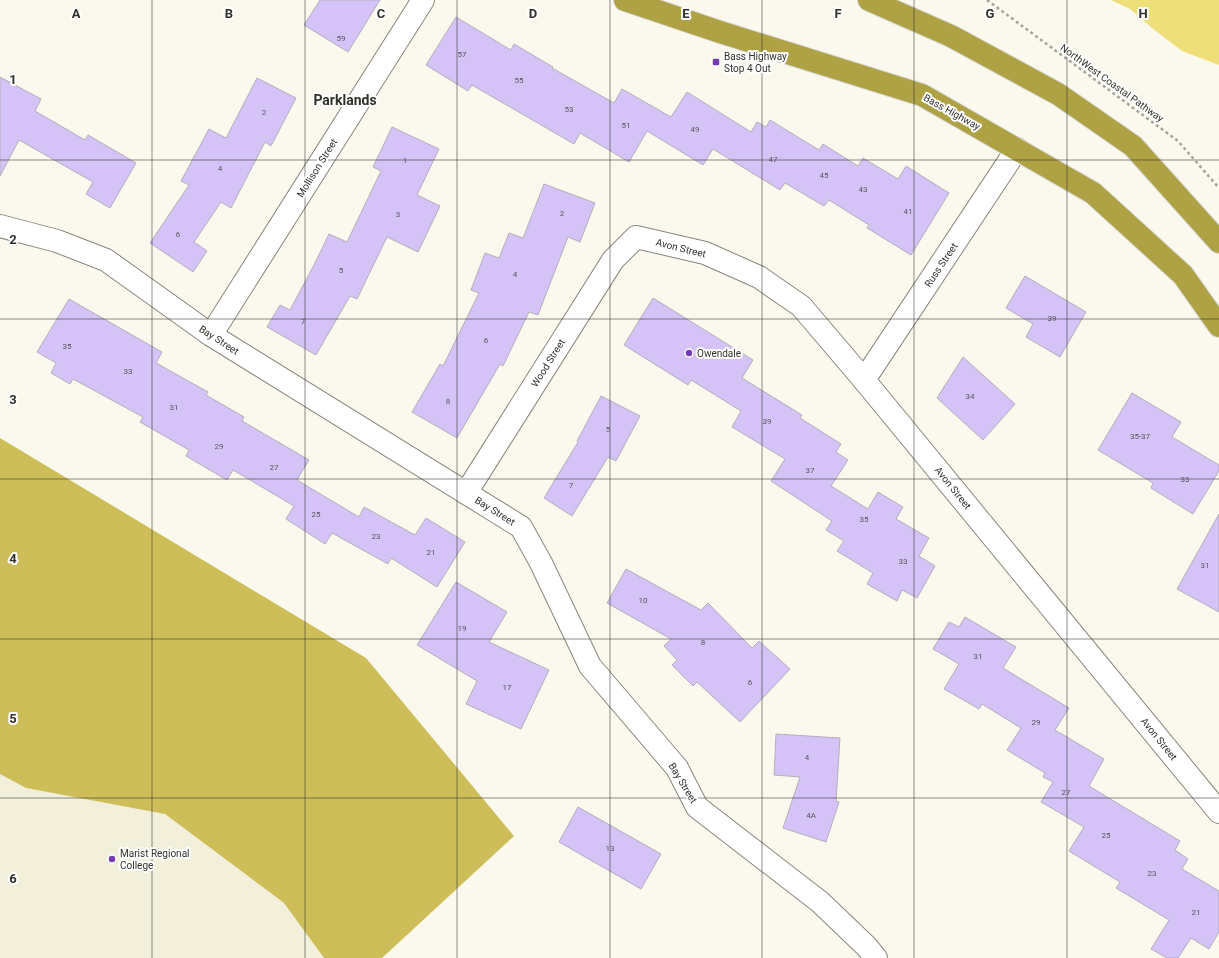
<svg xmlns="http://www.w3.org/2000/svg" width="1219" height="958" font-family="Roboto,sans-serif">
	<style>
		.built { fill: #f2efdb }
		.forest { fill: #cdbe5a }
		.water { fill: #eedf7b }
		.building { fill: #d5c2f6; stroke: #b3afbb }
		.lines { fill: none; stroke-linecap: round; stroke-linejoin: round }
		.minor-casing { stroke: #89877c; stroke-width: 24 }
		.trunk-casing { stroke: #dadad9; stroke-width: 24 }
		.path { stroke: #a5a49b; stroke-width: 2.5; stroke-dasharray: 3 3; stroke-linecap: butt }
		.minor { stroke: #fff; stroke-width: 22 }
		.trunk { stroke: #aea244; stroke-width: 22 }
		.grid { fill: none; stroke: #31312c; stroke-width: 1; stroke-opacity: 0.55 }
		.poi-dot { fill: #733cb3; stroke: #fff; stroke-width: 1.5 }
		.labels { text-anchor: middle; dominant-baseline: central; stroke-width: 4; stroke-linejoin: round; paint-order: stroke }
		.number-label { font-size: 8px; fill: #5a555e }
		.poi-label { font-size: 10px; fill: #31312c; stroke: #fff; text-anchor: start }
		.street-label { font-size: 10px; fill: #31312c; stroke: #fff }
		.district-label { font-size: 14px; font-weight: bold; fill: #31312c; stroke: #fff }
		.grid-label { font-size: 13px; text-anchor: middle; font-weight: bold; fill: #31312c; stroke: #fff; stroke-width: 4; stroke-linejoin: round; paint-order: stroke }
	</style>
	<rect width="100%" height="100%" fill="#fbf9ed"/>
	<!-- built -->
	<path class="built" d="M 0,774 L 26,788 L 165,814 L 284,903 L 324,958 L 0,958 Z"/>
	<!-- forest -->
	<path class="forest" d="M 0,438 L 366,658 L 514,836 L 382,958 L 324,958 L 284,903 L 165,814 L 26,788 L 0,774 Z"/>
	<!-- water -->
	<path class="water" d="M 1111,0 L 1219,0 L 1219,65 L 1182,51 L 1152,28 L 1130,9 Z"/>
	<!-- building -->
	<g class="building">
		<path d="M 320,0 L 380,0 L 348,52 L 304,25 Z"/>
		<path d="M 456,17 L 511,50 L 514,44 L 553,67 L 552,68 L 614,103 L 622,89 L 671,117 L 687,92 L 751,132 L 757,122 L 766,127 L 770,120 L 819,150 L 823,144 L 858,166 L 863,158 L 898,179 L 906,166 L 949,193 L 911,255 L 867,228 L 869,225 L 829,200 L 824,206 L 785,183 L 780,190 L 713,149 L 703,165 L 647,131 L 629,162 L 580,133 L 574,144 L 472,85 L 468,91 L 426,65 Z"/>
		<path d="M 0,77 L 41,99 L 35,111 L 85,140 L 88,135 L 136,163 L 110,208 L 86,194 L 93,182 L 19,140 L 0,176 Z"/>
		<path d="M 257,78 L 296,98 L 271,146 L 265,142 L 231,208 L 221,202 L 194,242 L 207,251 L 193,272 L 150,243 L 189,185 L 181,181 L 209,129 L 226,138 Z"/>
		<path d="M 392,127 L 439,149 L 417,195 L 440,206 L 418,252 L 387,237 L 357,299 L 350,296 L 316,355 L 267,327 L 280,305 L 290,310 L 314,265 L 329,234 L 347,242 L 381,171 L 373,167 Z"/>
		<path d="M 544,184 L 595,203 L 580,242 L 568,237 L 538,315 L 529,312 L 503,366 L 500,364 L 457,438 L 412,412 L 440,364 L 443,366 L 479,293 L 471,290 L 485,253 L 499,258 L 509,233 L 523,238 Z"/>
		<path d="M 1025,276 L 1086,312 L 1060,357 L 1026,337 L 1033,324 L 1006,308 Z"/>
		<path d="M 653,298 L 753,360 L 742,378 L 802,415 L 800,418 L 841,444 L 836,452 L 848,460 L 831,486 L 868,509 L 878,492 L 903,507 L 896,519 L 929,538 L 919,556 L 935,566 L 917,598 L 902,590 L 897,601 L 867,584 L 873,573 L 837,551 L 844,541 L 826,530 L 832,521 L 771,481 L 785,459 L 732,427 L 741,411 L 691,380 L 688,385 L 624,345 Z"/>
		<path d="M 69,299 L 162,352 L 156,363 L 208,392 L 206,395 L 244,417 L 242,421 L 309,460 L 297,480 L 359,517 L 364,507 L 415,535 L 426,518 L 465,542 L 437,587 L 391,558 L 388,564 L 332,533 L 325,544 L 286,519 L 294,506 L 233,470 L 227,480 L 186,456 L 189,450 L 140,422 L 143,417 L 73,379 L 70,384 L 51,373 L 56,363 L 37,352 Z"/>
		<path d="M 963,357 L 1015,404 L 983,440 L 937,398 Z"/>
		<path d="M 1132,393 L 1181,422 L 1172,437 L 1219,465 L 1219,471 L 1193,514 L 1151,488 L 1153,483 L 1098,450 Z"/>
		<path d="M 601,396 L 640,416 L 616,461 L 608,457 L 572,516 L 544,498 L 578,442 L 577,441 Z"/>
		<path d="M 1219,514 L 1219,612 L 1177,589 Z"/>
		<path d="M 626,569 L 701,610 L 708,603 L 752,648 L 759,641 L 790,669 L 740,722 L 697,682 L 693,686 L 672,665 L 677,660 L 664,646 L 671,639 L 607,603 Z"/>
		<path d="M 456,582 L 507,612 L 489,642 L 549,670 L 521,729 L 466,704 L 477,681 L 417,645 Z"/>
		<path d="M 965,617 L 1016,647 L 1003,668 L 1069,708 L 1055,730 L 1104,759 L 1089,786 L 1180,841 L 1175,850 L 1188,859 L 1182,869 L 1219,891 L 1219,932 L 1209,949 L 1191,938 L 1178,958 L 1167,958 L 1151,949 L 1169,920 L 1116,888 L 1120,882 L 1069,851 L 1084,827 L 1041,802 L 1053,782 L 1043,777 L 1045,773 L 1007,750 L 1021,728 L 982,704 L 979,709 L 944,689 L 959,664 L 933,649 L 949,622 L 959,627 Z"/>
		<path d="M 776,734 L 840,738 L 836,801 L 839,802 L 826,842 L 783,828 L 800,777 L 774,775 Z"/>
		<path d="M 578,807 L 661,854 L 641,889 L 559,842 Z"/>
	</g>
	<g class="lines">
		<!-- minor casing -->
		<g class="minor-casing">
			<g id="minor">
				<path d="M 0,226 L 57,241 L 106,260 L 211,335 L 521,527 L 541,563 L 590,666 L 677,768 L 697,807 L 820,902 L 866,946 L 876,958"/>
				<path d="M 211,335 L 423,0"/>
				<path d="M 864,380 L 1017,149"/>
				<path d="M 466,493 L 613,260 L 636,237 L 705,253 L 759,277 L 801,306 L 864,380 L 1219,812"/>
			</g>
		</g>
		<!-- trunk casing -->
		<g class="trunk-casing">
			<g id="trunk">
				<path d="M 625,0 L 720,32 L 922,95 L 1093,193 L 1183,275 L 1219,326"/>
				<path d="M 869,0 L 951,36 L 1058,94 L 1133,146 L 1219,242"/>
			</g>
		</g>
		<!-- path -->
		<path class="path" d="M 987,0 L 1178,141 L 1219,188"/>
		<!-- minor -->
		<use href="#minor" class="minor"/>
		<!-- trunk -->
		<use href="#trunk" class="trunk"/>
	</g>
	<!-- grid -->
	<path class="grid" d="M 152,0 L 152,958M 305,0 L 305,958M 457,0 L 457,958M 610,0 L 610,958M 762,0 L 762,958M 914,0 L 914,958M 1067,0 L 1067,958M 0,160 L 1219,160M 0,319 L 1219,319M 0,479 L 1219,479M 0,639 L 1219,639M 0,798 L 1219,798"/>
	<!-- markers -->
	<g class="poi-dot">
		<rect x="712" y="58" width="8" height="8" rx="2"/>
		<circle cx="689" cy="353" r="4"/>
		<circle cx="112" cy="859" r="4"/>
	</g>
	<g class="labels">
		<!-- number labels -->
		<g class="number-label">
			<text x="341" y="38">59</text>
			<text x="462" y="54">57</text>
			<text x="519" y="80">55</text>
			<text x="569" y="109">53</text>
			<text x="264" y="112">2</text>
			<text x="626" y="125">51</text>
			<text x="695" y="129">49</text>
			<text x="773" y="159">47</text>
			<text x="405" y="160">1</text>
			<text x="220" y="168">4</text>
			<text x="824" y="175">45</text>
			<text x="863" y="189">43</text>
			<text x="908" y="211">41</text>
			<text x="562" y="213">2</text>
			<text x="398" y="214">3</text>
			<text x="178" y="234">6</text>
			<text x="341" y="270">5</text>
			<text x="515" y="274">4</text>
			<text x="1052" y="318">39</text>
			<text x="303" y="321">7</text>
			<text x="486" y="340">6</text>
			<text x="67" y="346">35</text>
			<text x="128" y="371">33</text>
			<text x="970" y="396">34</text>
			<text x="448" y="401">8</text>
			<text x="174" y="407">31</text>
			<text x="767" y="421">39</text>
			<text x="608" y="429">5</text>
			<text x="1140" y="436">35-37</text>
			<text x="219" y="446">29</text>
			<text x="274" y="467">27</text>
			<text x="810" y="470">37</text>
			<text x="1185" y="479">33</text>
			<text x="571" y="485">7</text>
			<text x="316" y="514">25</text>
			<text x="864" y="519">35</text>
			<text x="376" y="536">23</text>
			<text x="431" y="552">21</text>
			<text x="903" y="561">33</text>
			<text x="1205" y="565">31</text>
			<text x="643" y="600">10</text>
			<text x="462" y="628">19</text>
			<text x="703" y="642">8</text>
			<text x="978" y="656">31</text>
			<text x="750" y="682">6</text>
			<text x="507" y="687">17</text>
			<text x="1036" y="722">29</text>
			<text x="807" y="757">4</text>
			<text x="1066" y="792">27</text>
			<text x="811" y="815">4A</text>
			<text x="1106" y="835">25</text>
			<text x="610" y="848">13</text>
			<text x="1152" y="873">23</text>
			<text x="1196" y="912">21</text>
		</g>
		<!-- poi labels -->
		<g class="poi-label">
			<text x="724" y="56">Bass Highway<tspan x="724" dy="12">Stop 4 Out</tspan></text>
			<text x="697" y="353">Owendale</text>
			<text x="120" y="853">Marist Regional<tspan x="120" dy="12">College</tspan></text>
		</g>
		<!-- street labels -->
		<g class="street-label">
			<text transform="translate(1112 83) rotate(36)">NorthWest Coastal Pathway</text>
			<text transform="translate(952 112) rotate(29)">Bass Highway</text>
			<text transform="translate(317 168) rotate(-58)">Mollison Street</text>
			<text transform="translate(681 248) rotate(14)">Avon Street</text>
			<text transform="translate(941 265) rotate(-56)">Russ Street</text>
			<text transform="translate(219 340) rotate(33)">Bay Street</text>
			<text transform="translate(548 363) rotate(-58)">Wood Street</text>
			<text transform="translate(953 488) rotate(51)">Avon Street</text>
			<text transform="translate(495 511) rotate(32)">Bay Street</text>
			<text transform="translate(1159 739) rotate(51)">Avon Street</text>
			<text transform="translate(683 783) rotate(59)">Bay Street</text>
		</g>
		<!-- district labels -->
		<g class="district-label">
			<text x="345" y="100">Parklands</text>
		</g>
	</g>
	<g class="grid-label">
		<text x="76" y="18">A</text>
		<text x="229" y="18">B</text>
		<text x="381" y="18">C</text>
		<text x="533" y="18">D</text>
		<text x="686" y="18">E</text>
		<text x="838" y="18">F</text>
		<text x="990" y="18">G</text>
		<text x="1143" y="18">H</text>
		<text x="13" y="84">1</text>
		<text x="13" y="244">2</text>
		<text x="13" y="404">3</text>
		<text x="13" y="563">4</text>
		<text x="13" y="723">5</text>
		<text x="13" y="883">6</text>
	</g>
</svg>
